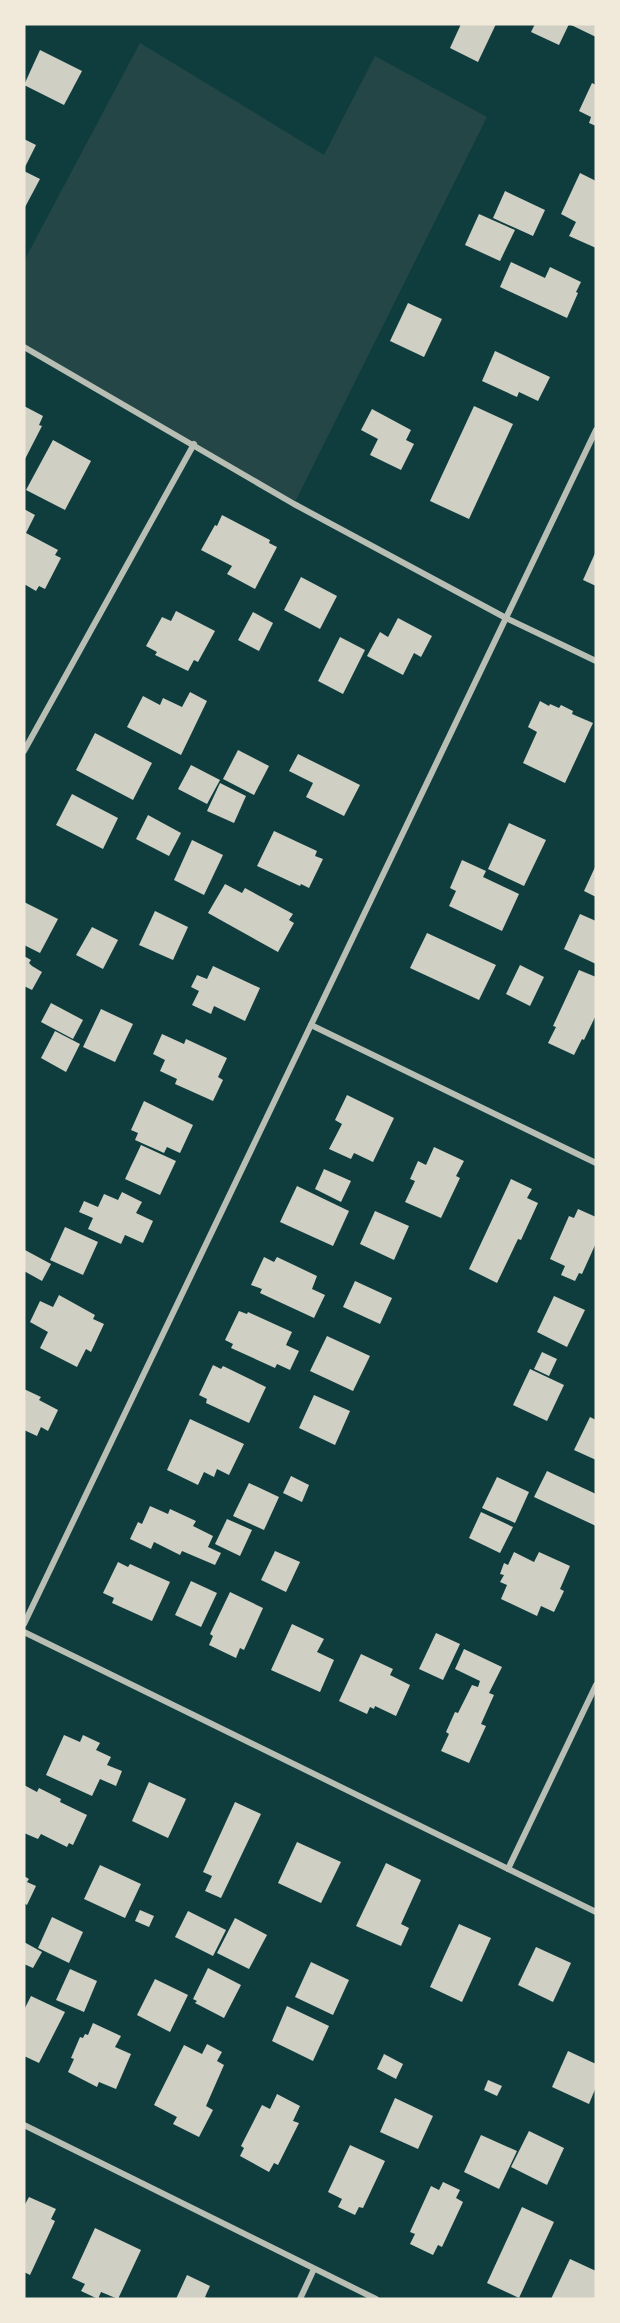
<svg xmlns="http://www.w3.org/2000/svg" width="620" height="2323" font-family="Cabin,sans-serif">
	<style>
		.green { fill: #244646 }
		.building { fill: #cfcfc3 }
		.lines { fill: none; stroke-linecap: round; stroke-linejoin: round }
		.minor { stroke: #b8beb3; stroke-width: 6 }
	</style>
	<rect width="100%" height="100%" fill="#0f3d3e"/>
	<!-- green -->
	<path class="green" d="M 140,43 L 324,155 L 375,56 L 487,117 L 294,504 L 24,347 L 24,261 Z"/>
	<!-- building -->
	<g class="building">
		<path d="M 461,24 L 496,24 L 478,62 L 450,48 Z"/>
		<path d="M 535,24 L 596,24 L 596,37 L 569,24 L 559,45 L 531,32 Z"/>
		<path d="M 40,50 L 82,71 L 64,105 L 24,85 Z"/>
		<path d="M 592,83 L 596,85 L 596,126 L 589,123 L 591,117 L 579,111 Z"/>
		<path d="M 24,139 L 36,145 L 24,169 Z"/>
		<path d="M 24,171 L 40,179 L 24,209 Z"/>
		<path d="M 580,173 L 596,181 L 596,248 L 569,236 L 576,222 L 561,214 Z"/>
		<path d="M 505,191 L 545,210 L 533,236 L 493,218 Z"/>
		<path d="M 479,214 L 515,230 L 500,261 L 465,245 Z"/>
		<path d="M 511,262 L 545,278 L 550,267 L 581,282 L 576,292 L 578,293 L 567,318 L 500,287 Z"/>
		<path d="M 408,303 L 442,319 L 424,357 L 390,341 Z"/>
		<path d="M 495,351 L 550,377 L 538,401 L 519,392 L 517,397 L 482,381 Z"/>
		<path d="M 24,406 L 43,416 L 39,425 L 42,426 L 24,461 Z"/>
		<path d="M 474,406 L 513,424 L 469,519 L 430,501 Z"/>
		<path d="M 372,409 L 411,430 L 406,440 L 414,444 L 401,470 L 370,455 L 378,439 L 361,430 Z"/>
		<path d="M 53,440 L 91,461 L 65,510 L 26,490 Z"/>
		<path d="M 24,509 L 35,515 L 26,533 L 58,550 L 55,555 L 61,558 L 45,589 L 39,586 L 36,591 L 24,584 Z"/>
		<path d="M 222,515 L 270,540 L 269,543 L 277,547 L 255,589 L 227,574 L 232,566 L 201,550 L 215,525 L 217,526 Z"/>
		<path d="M 596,551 L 596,586 L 583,580 Z"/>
		<path d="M 301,577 L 337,596 L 320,629 L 284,610 Z"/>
		<path d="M 176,611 L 215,631 L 198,662 L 194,660 L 188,671 L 155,655 L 157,652 L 146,646 L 162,617 L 171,621 Z"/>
		<path d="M 253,612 L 273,623 L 259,651 L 238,640 Z"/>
		<path d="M 398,618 L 432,636 L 421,657 L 414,653 L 403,675 L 367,656 L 380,632 L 388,637 Z"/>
		<path d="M 340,637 L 365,650 L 343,694 L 318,681 Z"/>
		<path d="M 190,692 L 207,701 L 181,755 L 127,727 L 143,696 L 160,705 L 163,698 L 182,707 Z"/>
		<path d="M 540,701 L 549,706 L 550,704 L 559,708 L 561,705 L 573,711 L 572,714 L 593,723 L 565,783 L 523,763 L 537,732 L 528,727 Z"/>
		<path d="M 95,733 L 152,763 L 133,800 L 76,770 Z"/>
		<path d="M 238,750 L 269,766 L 254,795 L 223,779 Z"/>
		<path d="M 298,754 L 360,785 L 344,816 L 306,797 L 313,783 L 289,771 Z"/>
		<path d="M 191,765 L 220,780 L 207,804 L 178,789 Z"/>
		<path d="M 220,783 L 246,796 L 234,823 L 207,811 Z"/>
		<path d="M 72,794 L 118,818 L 103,849 L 56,825 Z"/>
		<path d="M 148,815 L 181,833 L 169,856 L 136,839 Z"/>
		<path d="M 509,823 L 546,840 L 524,886 L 488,869 Z"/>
		<path d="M 274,831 L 317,851 L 315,856 L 323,859 L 309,888 L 301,884 L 300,886 L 257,866 Z"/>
		<path d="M 192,840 L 223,855 L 204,895 L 174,880 Z"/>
		<path d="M 462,860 L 486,871 L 483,877 L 519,894 L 502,931 L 449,906 L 456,891 L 450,888 Z"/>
		<path d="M 596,865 L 596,897 L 584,891 Z"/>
		<path d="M 225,884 L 242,893 L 245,888 L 293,914 L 289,920 L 294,923 L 278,952 L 208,913 Z"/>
		<path d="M 24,902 L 58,919 L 40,953 L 24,945 Z"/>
		<path d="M 155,911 L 188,927 L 173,960 L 139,945 Z"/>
		<path d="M 580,914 L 596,921 L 596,964 L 564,949 Z"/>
		<path d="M 92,927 L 118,940 L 103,969 L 76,955 Z"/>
		<path d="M 427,933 L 496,965 L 479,1000 L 410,968 Z"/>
		<path d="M 24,956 L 31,960 L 29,963 L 32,966 L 42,972 L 32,990 L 24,986 Z"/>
		<path d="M 520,965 L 544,977 L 530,1006 L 506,994 Z"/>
		<path d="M 213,966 L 260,988 L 245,1021 L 214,1006 L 211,1014 L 192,1005 L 199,991 L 191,987 L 197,975 L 207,979 Z"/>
		<path d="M 579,970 L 596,977 L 596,1015 L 584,1040 L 582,1039 L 574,1055 L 548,1043 L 556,1027 L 553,1026 Z"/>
		<path d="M 51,1003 L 83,1020 L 73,1039 L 41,1022 Z"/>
		<path d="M 101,1009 L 133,1024 L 115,1062 L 83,1047 Z"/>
		<path d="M 55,1031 L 80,1044 L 66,1072 L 41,1058 Z"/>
		<path d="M 162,1034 L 184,1044 L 186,1039 L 227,1058 L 218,1077 L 223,1080 L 213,1101 L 175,1084 L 177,1079 L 160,1071 L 165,1060 L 153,1054 Z"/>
		<path d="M 347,1095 L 394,1118 L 373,1162 L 354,1153 L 351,1159 L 329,1149 L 342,1124 L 335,1120 Z"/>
		<path d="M 144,1101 L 193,1125 L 180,1153 L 167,1147 L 164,1153 L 135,1140 L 138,1133 L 131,1130 Z"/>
		<path d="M 141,1145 L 176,1161 L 160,1195 L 125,1179 Z"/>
		<path d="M 434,1147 L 464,1161 L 456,1176 L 460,1178 L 441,1218 L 405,1202 L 415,1181 L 410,1179 L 418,1161 L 426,1165 Z"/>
		<path d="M 324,1169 L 351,1181 L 341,1202 L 315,1189 Z"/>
		<path d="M 511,1179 L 532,1189 L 527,1198 L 538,1203 L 521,1240 L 518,1239 L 497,1283 L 469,1269 Z"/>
		<path d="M 297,1186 L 349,1211 L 333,1246 L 280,1222 Z"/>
		<path d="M 122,1192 L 142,1202 L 136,1213 L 153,1221 L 143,1243 L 125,1235 L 121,1244 L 88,1229 L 93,1218 L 79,1212 L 84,1201 L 98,1207 L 104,1194 L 118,1200 Z"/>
		<path d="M 578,1209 L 596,1217 L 596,1243 L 582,1274 L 579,1273 L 575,1281 L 561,1275 L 565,1266 L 550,1259 L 569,1216 L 574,1218 Z"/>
		<path d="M 375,1211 L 409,1226 L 394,1260 L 360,1244 Z"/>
		<path d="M 65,1227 L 98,1242 L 83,1275 L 50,1260 Z"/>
		<path d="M 25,1250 L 51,1264 L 42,1281 L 24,1271 Z"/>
		<path d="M 264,1257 L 274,1262 L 277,1257 L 317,1276 L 312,1289 L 325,1295 L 314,1318 L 260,1293 L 262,1289 L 251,1285 Z"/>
		<path d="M 355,1281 L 392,1298 L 380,1324 L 343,1307 Z"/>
		<path d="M 59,1295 L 95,1315 L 93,1319 L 104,1324 L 91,1352 L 86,1349 L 77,1367 L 40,1348 L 48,1332 L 30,1322 L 40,1301 L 53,1307 Z"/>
		<path d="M 554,1296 L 585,1310 L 567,1347 L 537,1332 Z"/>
		<path d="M 239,1311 L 247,1314 L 248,1312 L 292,1332 L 286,1345 L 299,1351 L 290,1370 L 277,1364 L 275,1368 L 231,1348 L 233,1344 L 225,1340 Z"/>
		<path d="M 327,1336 L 370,1356 L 353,1391 L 310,1371 Z"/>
		<path d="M 542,1352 L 557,1359 L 549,1376 L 534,1369 Z"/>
		<path d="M 213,1365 L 221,1369 L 223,1366 L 266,1387 L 249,1423 L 206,1403 L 207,1399 L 199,1395 Z"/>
		<path d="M 530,1369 L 564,1385 L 547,1421 L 513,1405 Z"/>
		<path d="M 24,1389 L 41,1397 L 39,1400 L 58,1410 L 48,1431 L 41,1427 L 37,1436 L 24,1430 Z"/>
		<path d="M 314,1395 L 350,1411 L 335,1445 L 299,1428 Z"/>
		<path d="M 590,1417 L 596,1420 L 596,1460 L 574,1450 Z"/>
		<path d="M 190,1419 L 244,1444 L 229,1475 L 217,1469 L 214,1477 L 204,1472 L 198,1485 L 167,1470 Z"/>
		<path d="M 547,1471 L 596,1494 L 596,1526 L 534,1497 Z"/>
		<path d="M 291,1476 L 309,1485 L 302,1502 L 283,1493 Z"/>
		<path d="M 497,1477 L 529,1492 L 515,1523 L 482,1508 Z"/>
		<path d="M 249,1483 L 279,1497 L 264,1530 L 233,1516 Z"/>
		<path d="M 150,1506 L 168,1514 L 170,1509 L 196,1521 L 193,1526 L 213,1536 L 208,1547 L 221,1553 L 215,1565 L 182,1551 L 180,1555 L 154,1542 L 151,1549 L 130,1539 L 138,1522 L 142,1524 Z"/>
		<path d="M 481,1512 L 513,1527 L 500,1553 L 469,1538 Z"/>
		<path d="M 227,1519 L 252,1530 L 240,1556 L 215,1544 Z"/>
		<path d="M 275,1551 L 300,1562 L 286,1592 L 261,1580 Z"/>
		<path d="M 514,1552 L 534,1562 L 539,1552 L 570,1566 L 560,1589 L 564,1591 L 554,1612 L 541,1606 L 537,1616 L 501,1599 L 507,1585 L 500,1582 L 504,1575 L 500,1574 L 504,1563 L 508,1565 Z"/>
		<path d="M 118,1562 L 128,1567 L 130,1564 L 170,1582 L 152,1621 L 112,1603 L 114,1598 L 103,1593 Z"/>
		<path d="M 191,1581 L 217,1593 L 201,1627 L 175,1615 Z"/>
		<path d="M 230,1592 L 263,1608 L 244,1650 L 240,1648 L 236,1658 L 209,1645 L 213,1636 L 210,1634 Z"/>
		<path d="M 292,1624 L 324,1639 L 317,1652 L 334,1660 L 320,1692 L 271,1670 Z"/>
		<path d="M 436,1633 L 460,1644 L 443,1680 L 419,1669 Z"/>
		<path d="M 464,1649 L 502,1667 L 489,1693 L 494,1695 L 481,1724 L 486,1726 L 469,1763 L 441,1751 L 449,1734 L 446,1732 L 455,1712 L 458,1713 L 472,1685 L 478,1687 L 480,1681 L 455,1669 Z"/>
		<path d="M 361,1654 L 393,1669 L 390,1675 L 410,1685 L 396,1716 L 375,1706 L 374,1709 L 370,1707 L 367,1714 L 339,1701 Z"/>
		<path d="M 64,1735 L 80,1742 L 83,1735 L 100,1743 L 96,1750 L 111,1757 L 107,1765 L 122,1771 L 116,1786 L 100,1779 L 92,1796 L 46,1775 Z"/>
		<path d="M 149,1782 L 186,1799 L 168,1838 L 132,1821 Z"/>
		<path d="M 24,1785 L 37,1792 L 39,1788 L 61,1799 L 60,1802 L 87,1815 L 73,1845 L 69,1843 L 67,1847 L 41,1834 L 38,1839 L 24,1833 Z"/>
		<path d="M 235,1802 L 261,1814 L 221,1898 L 205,1891 L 212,1876 L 203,1872 Z"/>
		<path d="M 297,1842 L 341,1862 L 321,1903 L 278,1883 Z"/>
		<path d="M 386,1863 L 421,1880 L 401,1924 L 409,1928 L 401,1946 L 356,1926 Z"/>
		<path d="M 100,1865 L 141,1884 L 125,1918 L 84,1899 Z"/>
		<path d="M 24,1876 L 29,1879 L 27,1882 L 36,1886 L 27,1905 L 24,1903 Z"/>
		<path d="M 140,1910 L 154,1916 L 149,1927 L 135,1921 Z"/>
		<path d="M 188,1911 L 226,1930 L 213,1956 L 175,1937 Z"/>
		<path d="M 52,1917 L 83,1932 L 69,1963 L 38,1948 Z"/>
		<path d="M 235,1918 L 267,1935 L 249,1969 L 217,1953 Z"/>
		<path d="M 459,1924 L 491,1938 L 462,2002 L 430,1987 Z"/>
		<path d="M 24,1942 L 42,1952 L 33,1968 L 24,1964 Z"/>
		<path d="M 536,1947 L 571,1963 L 553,2002 L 518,1985 Z"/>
		<path d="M 311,1962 L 349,1980 L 333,2015 L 295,1997 Z"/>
		<path d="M 208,1968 L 241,1985 L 224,2018 L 195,2003 L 197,2001 L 193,1999 Z"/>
		<path d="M 70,1969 L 97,1981 L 84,2012 L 56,2000 Z"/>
		<path d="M 155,1979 L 188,1995 L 170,2032 L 137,2015 Z"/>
		<path d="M 31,1996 L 65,2012 L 39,2063 L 24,2056 L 24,2010 Z"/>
		<path d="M 287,2006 L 329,2026 L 313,2061 L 272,2041 Z"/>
		<path d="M 93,2023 L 121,2036 L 115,2047 L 131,2054 L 116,2089 L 99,2082 L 97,2087 L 68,2072 L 74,2059 L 71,2058 L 80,2037 L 83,2038 L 85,2034 L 88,2035 Z"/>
		<path d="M 207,2044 L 222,2052 L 217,2061 L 224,2065 L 206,2106 L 213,2110 L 199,2137 L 173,2124 L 177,2117 L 154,2105 L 184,2045 L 202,2054 Z"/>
		<path d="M 568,2051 L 596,2064 L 596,2087 L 589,2104 L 552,2087 Z"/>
		<path d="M 384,2054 L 403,2064 L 396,2079 L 377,2069 Z"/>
		<path d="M 488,2080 L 502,2086 L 497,2096 L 484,2090 Z"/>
		<path d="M 277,2094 L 300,2106 L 293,2121 L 299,2123 L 278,2165 L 274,2163 L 269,2172 L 240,2156 L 244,2148 L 241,2146 L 262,2105 L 270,2109 Z"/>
		<path d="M 395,2098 L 433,2116 L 418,2149 L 380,2132 Z"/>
		<path d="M 529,2131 L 564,2148 L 547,2185 L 511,2167 Z"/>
		<path d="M 481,2135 L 517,2151 L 499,2189 L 464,2172 Z"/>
		<path d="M 350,2145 L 385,2161 L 363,2208 L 359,2207 L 355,2215 L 338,2207 L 342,2199 L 328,2192 Z"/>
		<path d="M 443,2182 L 460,2190 L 456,2198 L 463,2202 L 442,2247 L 438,2245 L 433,2255 L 410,2244 L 415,2234 L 410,2232 L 431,2186 L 439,2190 Z"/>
		<path d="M 29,2197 L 56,2209 L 51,2219 L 55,2221 L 30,2275 L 24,2272 L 24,2206 Z"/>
		<path d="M 522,2207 L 554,2222 L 519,2298 L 487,2283 Z"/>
		<path d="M 95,2228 L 141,2250 L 118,2299 L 101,2292 L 98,2299 L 81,2291 L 85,2284 L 72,2278 Z"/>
		<path d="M 570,2259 L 596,2271 L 596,2299 L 551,2299 Z"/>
		<path d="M 187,2275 L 210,2286 L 205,2297 L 210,2299 L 176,2299 Z"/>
	</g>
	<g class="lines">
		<!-- minor -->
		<g class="minor">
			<path d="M 24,347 L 294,504 L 506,618 L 596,661"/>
			<path d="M 24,751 L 194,444"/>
			<path d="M 311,1025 L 596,1163"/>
			<path d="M 24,1624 L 596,430"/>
			<path d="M 24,1632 L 596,1912"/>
			<path d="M 508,1869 L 596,1685"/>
			<path d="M 24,2125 L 376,2299"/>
			<path d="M 300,2299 L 314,2269"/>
		</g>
	</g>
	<!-- border -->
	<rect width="620" height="2323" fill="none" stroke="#f1e9da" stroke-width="51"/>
</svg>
